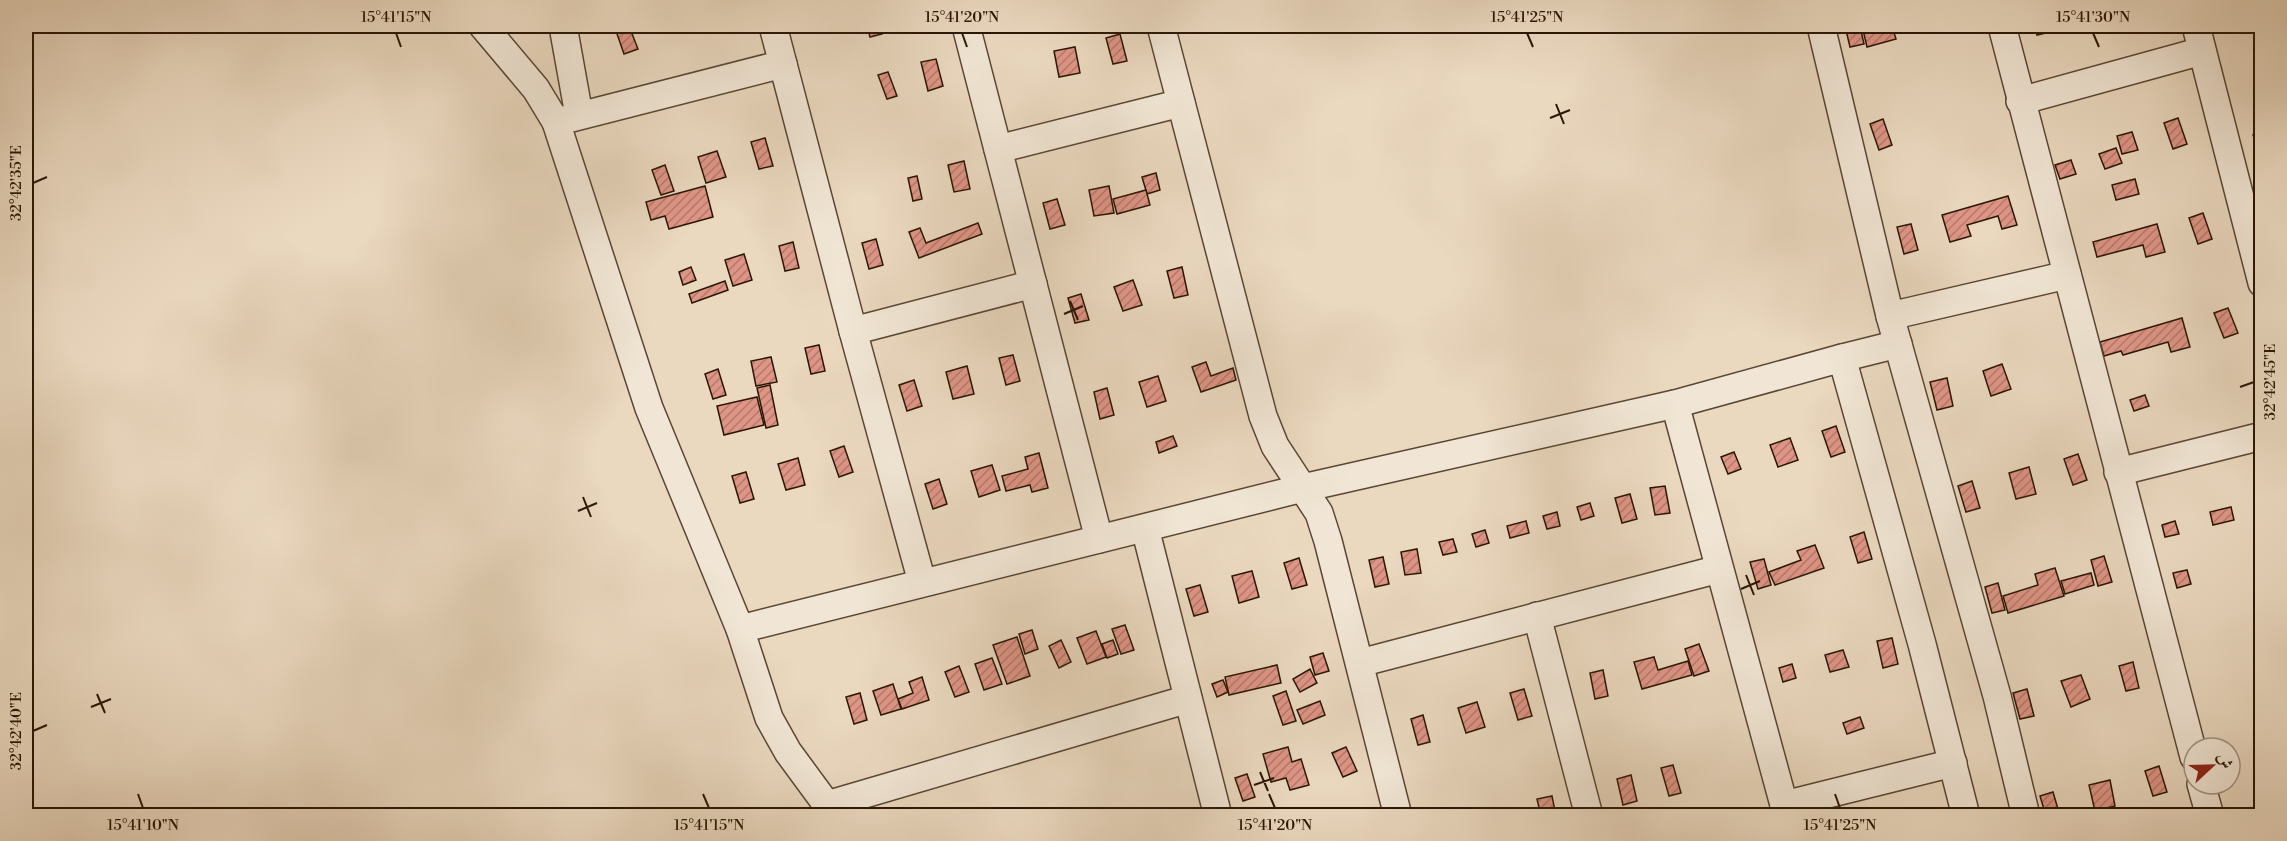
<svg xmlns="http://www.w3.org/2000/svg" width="2287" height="841" font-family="'Libre Bodoni',Amiri,serif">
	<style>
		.building { fill: url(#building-hatch); stroke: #2a1605; stroke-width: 1.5 }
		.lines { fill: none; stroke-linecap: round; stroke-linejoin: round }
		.minor-casing { stroke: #5a4634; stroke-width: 30 }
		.minor { stroke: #f1e6d5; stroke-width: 27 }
		.ticks { fill: none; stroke: #2a1605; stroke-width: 2 }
		.neatline { fill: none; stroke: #2a1605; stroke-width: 2 }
		.ticks-label { font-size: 15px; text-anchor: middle; fill: #2a1605 }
	</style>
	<defs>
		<pattern id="building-hatch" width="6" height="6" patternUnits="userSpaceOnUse" patternTransform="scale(1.5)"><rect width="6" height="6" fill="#df9586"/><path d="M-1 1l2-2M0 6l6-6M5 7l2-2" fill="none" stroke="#b5796c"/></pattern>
	</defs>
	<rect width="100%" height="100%" fill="#ead8bf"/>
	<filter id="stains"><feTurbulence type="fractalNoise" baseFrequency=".00333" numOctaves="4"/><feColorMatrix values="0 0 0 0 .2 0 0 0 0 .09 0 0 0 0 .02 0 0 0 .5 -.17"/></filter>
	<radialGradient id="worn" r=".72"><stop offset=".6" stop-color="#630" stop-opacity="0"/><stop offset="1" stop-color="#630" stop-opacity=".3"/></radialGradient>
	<!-- building -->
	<g class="building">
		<path d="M 623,26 L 629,26 L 638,49 L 624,54 L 615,28 Z"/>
		<path d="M 867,26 L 879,26 L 882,34 L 870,37 Z"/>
		<path d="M 1845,26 L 1860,26 L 1864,44 L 1850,47 Z"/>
		<path d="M 1878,26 L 1892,26 L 1896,39 L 1867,47 L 1863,30 Z"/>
		<path d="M 2035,26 L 2075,26 L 2037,35 Z"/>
		<path d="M 1120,34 L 1127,61 L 1113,64 L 1106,38 Z"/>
		<path d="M 1075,47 L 1080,73 L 1059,77 L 1054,51 Z"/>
		<path d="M 936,59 L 943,86 L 928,91 L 921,62 Z"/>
		<path d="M 888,72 L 897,96 L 887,99 L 878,75 Z"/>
		<path d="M 2178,118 L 2187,144 L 2173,149 L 2164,123 Z"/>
		<path d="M 1883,119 L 1892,145 L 1879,150 L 1870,124 Z"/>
		<path d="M 2132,132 L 2138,150 L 2122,154 L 2117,136 Z"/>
		<path d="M 2262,132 L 2262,158 L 2253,135 Z"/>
		<path d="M 765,138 L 773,166 L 759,169 L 751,142 Z"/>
		<path d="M 2116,148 L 2122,163 L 2105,169 L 2099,154 Z"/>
		<path d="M 717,151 L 726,177 L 706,183 L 698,157 Z"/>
		<path d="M 2071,160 L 2076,174 L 2060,179 L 2055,165 Z"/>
		<path d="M 964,161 L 970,189 L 954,192 L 948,165 Z"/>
		<path d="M 665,165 L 674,191 L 661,195 L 652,170 Z"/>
		<path d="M 1156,173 L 1160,190 L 1147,194 L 1142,177 Z"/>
		<path d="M 917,176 L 922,199 L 913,201 L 908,178 Z"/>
		<path d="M 2135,179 L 2139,194 L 2116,200 L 2112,185 Z"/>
		<path d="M 705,186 L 713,217 L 669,229 L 665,216 L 651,220 L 646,202 Z"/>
		<path d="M 1109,186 L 1114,213 L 1094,216 L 1089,190 Z"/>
		<path d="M 1146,190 L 1150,205 L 1117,214 L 1113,199 Z"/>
		<path d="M 2008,196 L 2017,225 L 2002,229 L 1998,216 L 1967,225 L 1971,236 L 1950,242 L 1942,215 Z"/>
		<path d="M 1057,199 L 1065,225 L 1050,229 L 1043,203 Z"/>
		<path d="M 2203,213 L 2212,239 L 2198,244 L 2189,218 Z"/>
		<path d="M 978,223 L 982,234 L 919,258 L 909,232 L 920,228 L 926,243 Z"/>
		<path d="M 1911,224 L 1918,250 L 1904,254 L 1897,227 Z"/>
		<path d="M 2157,224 L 2165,252 L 2146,257 L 2143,245 L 2097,257 L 2093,242 Z"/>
		<path d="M 876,239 L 883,265 L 869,269 L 862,243 Z"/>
		<path d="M 793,242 L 799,268 L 785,271 L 779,246 Z"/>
		<path d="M 744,254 L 752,280 L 733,286 L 725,260 Z"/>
		<path d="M 691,267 L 696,280 L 683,285 L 679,272 Z"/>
		<path d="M 1182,267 L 1188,295 L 1174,298 L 1167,271 Z"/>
		<path d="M 1133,280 L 1142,305 L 1123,311 L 1114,287 Z"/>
		<path d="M 725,281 L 728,290 L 692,303 L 689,294 Z"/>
		<path d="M 1081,294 L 1089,320 L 1075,323 L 1068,298 Z"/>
		<path d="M 2228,308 L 2238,333 L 2224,338 L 2214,313 Z"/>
		<path d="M 2182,318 L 2190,347 L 2171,352 L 2168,342 L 2123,355 L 2121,351 L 2104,356 L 2100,342 Z"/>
		<path d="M 819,345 L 825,371 L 811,374 L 805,348 Z"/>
		<path d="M 1013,355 L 1020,381 L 1006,385 L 999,358 Z"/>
		<path d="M 771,357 L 777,382 L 756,386 L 751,361 Z"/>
		<path d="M 1206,362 L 1211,376 L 1233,368 L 1236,380 L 1201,392 L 1192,367 Z"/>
		<path d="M 2002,364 L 2011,389 L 1991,396 L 1983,371 Z"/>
		<path d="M 967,366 L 974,394 L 953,399 L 946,372 Z"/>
		<path d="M 718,369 L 726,395 L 713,399 L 705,374 Z"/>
		<path d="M 1158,376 L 1166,401 L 1147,407 L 1139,382 Z"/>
		<path d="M 1947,378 L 1953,406 L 1937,410 L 1930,382 Z"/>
		<path d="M 914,380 L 922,406 L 907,411 L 899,385 Z"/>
		<path d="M 770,385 L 778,425 L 766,428 L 757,388 Z"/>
		<path d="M 1107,388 L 1114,415 L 1100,419 L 1094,392 Z"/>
		<path d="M 2145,395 L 2149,406 L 2134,411 L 2130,400 Z"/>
		<path d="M 757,397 L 764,425 L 724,435 L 717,406 Z"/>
		<path d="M 1836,426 L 1845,452 L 1831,457 L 1822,431 Z"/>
		<path d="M 1173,436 L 1177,446 L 1159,453 L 1156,442 Z"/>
		<path d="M 1790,438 L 1798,460 L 1778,467 L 1770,445 Z"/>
		<path d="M 844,446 L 853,472 L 839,477 L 830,451 Z"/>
		<path d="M 1734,452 L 1741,469 L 1728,474 L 1721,457 Z"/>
		<path d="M 1039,453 L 1048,488 L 1032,492 L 1030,485 L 1006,491 L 1002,476 L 1028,469 L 1025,457 Z"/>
		<path d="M 2078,454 L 2087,480 L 2073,485 L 2064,459 Z"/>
		<path d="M 798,458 L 805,485 L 786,490 L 778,464 Z"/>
		<path d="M 992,465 L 1000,490 L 979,497 L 971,471 Z"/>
		<path d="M 2029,467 L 2036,494 L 2016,499 L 2009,473 Z"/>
		<path d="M 746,472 L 754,499 L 740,503 L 732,476 Z"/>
		<path d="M 939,479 L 947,504 L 933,509 L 925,484 Z"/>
		<path d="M 1972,481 L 1980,508 L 1966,512 L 1958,486 Z"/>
		<path d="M 1665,486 L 1670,513 L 1655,515 L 1650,488 Z"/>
		<path d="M 1630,494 L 1637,519 L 1622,523 L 1615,498 Z"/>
		<path d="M 1590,503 L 1594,516 L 1581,520 L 1577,507 Z"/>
		<path d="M 2231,507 L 2234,520 L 2213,525 L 2210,512 Z"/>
		<path d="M 1557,512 L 1560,526 L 1547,529 L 1543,516 Z"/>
		<path d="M 1526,521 L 1529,533 L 1510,538 L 1507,526 Z"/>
		<path d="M 2175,521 L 2179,534 L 2165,537 L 2162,525 Z"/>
		<path d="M 1485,530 L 1489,543 L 1476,547 L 1472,534 Z"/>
		<path d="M 1864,532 L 1872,559 L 1858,563 L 1850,537 Z"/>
		<path d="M 1453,539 L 1457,552 L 1443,555 L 1439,542 Z"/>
		<path d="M 1815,545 L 1824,568 L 1775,585 L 1769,572 L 1801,560 L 1797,551 Z"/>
		<path d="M 1417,549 L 1421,573 L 1405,575 L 1401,552 Z"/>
		<path d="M 2104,556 L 2112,582 L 2098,586 L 2091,560 Z"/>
		<path d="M 1383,557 L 1389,584 L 1375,587 L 1369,560 Z"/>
		<path d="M 1299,558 L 1307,585 L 1292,589 L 1284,563 Z"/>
		<path d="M 1764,559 L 1771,585 L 1758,589 L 1750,562 Z"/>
		<path d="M 2055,568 L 2064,596 L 2008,613 L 2003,596 L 2038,585 L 2035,574 Z"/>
		<path d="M 2187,570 L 2191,584 L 2177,588 L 2173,573 Z"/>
		<path d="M 1252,571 L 1259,597 L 1239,603 L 1232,576 Z"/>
		<path d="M 2091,573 L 2094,585 L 2065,594 L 2061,581 Z"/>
		<path d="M 1998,583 L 2005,610 L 1992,613 L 1985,587 Z"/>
		<path d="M 1200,585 L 1208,612 L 1194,616 L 1186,589 Z"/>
		<path d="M 1125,625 L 1134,650 L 1121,654 L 1112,629 Z"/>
		<path d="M 1032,630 L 1038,649 L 1025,654 L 1019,634 Z"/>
		<path d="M 1096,631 L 1106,657 L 1087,664 L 1077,638 Z"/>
		<path d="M 1017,637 L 1030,676 L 1007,684 L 993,645 Z"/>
		<path d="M 1892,638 L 1898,664 L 1883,668 L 1877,641 Z"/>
		<path d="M 1061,640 L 1071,662 L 1059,668 L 1049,646 Z"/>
		<path d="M 1113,640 L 1118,654 L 1107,658 L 1102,644 Z"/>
		<path d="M 1699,644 L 1709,671 L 1694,676 L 1685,649 Z"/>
		<path d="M 1843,650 L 1849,667 L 1830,672 L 1825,655 Z"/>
		<path d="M 1323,653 L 1329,671 L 1315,675 L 1310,657 Z"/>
		<path d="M 1654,657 L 1658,670 L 1688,661 L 1692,675 L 1642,689 L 1634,662 Z"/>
		<path d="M 992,658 L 1002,684 L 984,690 L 975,664 Z"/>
		<path d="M 2133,662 L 2139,688 L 2126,691 L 2119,666 Z"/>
		<path d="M 1792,664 L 1796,678 L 1783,682 L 1779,668 Z"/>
		<path d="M 1277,665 L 1281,683 L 1229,695 L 1225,677 Z"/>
		<path d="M 959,666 L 969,692 L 955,697 L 945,672 Z"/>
		<path d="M 1310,669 L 1317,683 L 1300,692 L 1293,679 Z"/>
		<path d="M 1603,670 L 1608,696 L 1595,699 L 1590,673 Z"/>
		<path d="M 2081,675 L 2090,699 L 2071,707 L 2061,681 Z"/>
		<path d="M 922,677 L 929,700 L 902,709 L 898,699 L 913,693 L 909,682 Z"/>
		<path d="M 1223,680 L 1228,692 L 1217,697 L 1212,684 Z"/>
		<path d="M 893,684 L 901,709 L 881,715 L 873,691 Z"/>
		<path d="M 1524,689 L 1532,716 L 1518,720 L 1510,693 Z"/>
		<path d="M 2027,689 L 2034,716 L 2020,719 L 2013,693 Z"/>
		<path d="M 1286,691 L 1296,721 L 1283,725 L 1273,696 Z"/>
		<path d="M 860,693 L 867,720 L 854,724 L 846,697 Z"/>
		<path d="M 1320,701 L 1325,715 L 1303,724 L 1297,710 Z"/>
		<path d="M 1477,702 L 1485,727 L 1466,733 L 1458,708 Z"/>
		<path d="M 1423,715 L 1430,742 L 1418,745 L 1411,719 Z"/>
		<path d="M 1860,717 L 1864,728 L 1847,734 L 1843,723 Z"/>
		<path d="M 1288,747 L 1292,762 L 1301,759 L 1309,785 L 1290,790 L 1286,778 L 1271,782 L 1263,754 Z"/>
		<path d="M 1346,747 L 1357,771 L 1343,777 L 1332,753 Z"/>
		<path d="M 1673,765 L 1681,793 L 1669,796 L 1661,768 Z"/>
		<path d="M 2159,766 L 2167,792 L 2153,796 L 2145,771 Z"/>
		<path d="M 1247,774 L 1255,797 L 1243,801 L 1235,778 Z"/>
		<path d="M 1631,775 L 1637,801 L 1623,805 L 1617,779 Z"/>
		<path d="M 2110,780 L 2115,806 L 2095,811 L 2089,785 Z"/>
		<path d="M 2053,792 L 2060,816 L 2046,816 L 2040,796 Z"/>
		<path d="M 1552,796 L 1556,816 L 1541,816 L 1537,799 Z"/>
		<path d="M 1506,808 L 1508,816 L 1486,816 L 1485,813 Z"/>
	</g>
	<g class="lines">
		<!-- minor casing -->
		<g class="minor-casing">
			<g id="minor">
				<path d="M 483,26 L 536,89 L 556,122 L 649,408 L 740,629 L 769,718 L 788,752 L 827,805 L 839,816"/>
				<path d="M 563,26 L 579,115"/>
				<path d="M 773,26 L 853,331 L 922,582"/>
				<path d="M 966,26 L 1099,539"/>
				<path d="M 1161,26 L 1263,416 L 1275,446 L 1319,513 L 1328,541 L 1398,816"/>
				<path d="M 1821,26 L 1890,316 L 2067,275"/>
				<path d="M 2002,26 L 2194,757"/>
				<path d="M 2196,26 L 2262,283"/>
				<path d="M 2020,101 L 2202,51"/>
				<path d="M 556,122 L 783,64"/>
				<path d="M 998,149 L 1181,103"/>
				<path d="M 1890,316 L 1997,696 L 2026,816"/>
				<path d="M 853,331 L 1033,284"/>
				<path d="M 1842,358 L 1898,344"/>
				<path d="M 1675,404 L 1787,816"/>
				<path d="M 2118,472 L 2262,436"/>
				<path d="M 1145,528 L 1218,816"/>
				<path d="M 1537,616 L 1589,816"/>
				<path d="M 740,629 L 1303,488 L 1675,404 L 1842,358 L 1922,644 L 1966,816"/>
				<path d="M 1360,663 L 1719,569"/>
				<path d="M 2201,784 L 2210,816"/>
				<path d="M 827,805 L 1188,699"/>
				<path d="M 1784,805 L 1953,763"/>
			</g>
		</g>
		<!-- minor -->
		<use href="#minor" class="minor"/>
	</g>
	<!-- ticks -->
	<path class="ticks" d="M 396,33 L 401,47M 962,33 L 967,47M 1527,33 L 1533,47M 2093,33 L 2099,47M 1556,104 L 1564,124M 1550,118 L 1570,110M 33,183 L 47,177M 1070,301 L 1078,320M 1064,314 L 1083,306M 2240,387 L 2254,382M 583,497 L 591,517M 578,511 L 597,503M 1746,575 L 1754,595M 1741,589 L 1760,581M 97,694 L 105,713M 91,707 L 111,699M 33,731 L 47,725M 1260,772 L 1268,791M 1254,785 L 1274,778M 138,794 L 143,808M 703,794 L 709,808M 1269,794 L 1275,808M 1835,794 L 1840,808"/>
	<!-- margin -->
	<rect width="2287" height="841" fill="none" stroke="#ead8bf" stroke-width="66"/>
	<!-- north arrow -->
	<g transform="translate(2212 766) rotate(68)"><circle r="28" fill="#f1e6d5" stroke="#a19382" stroke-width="1.5"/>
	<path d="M0-4.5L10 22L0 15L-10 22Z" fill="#8f2418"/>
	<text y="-9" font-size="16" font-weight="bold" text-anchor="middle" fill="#2a1605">ش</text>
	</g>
	<rect x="33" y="33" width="2221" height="775" class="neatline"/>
	<g class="ticks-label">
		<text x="396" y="22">15°41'15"N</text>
		<text x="962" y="22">15°41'20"N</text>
		<text x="1527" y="22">15°41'25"N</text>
		<text x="2093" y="22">15°41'30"N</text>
		<text transform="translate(16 183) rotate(-90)" y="5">32°42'35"E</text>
		<text transform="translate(2270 382) rotate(-90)" y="5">32°42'45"E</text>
		<text transform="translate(16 731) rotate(-90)" y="5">32°42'40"E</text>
		<text x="143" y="830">15°41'10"N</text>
		<text x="709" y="830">15°41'15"N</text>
		<text x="1275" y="830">15°41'20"N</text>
		<text x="1840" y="830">15°41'25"N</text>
	</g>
	<rect width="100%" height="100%" filter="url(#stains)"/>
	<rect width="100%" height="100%" fill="url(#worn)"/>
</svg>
